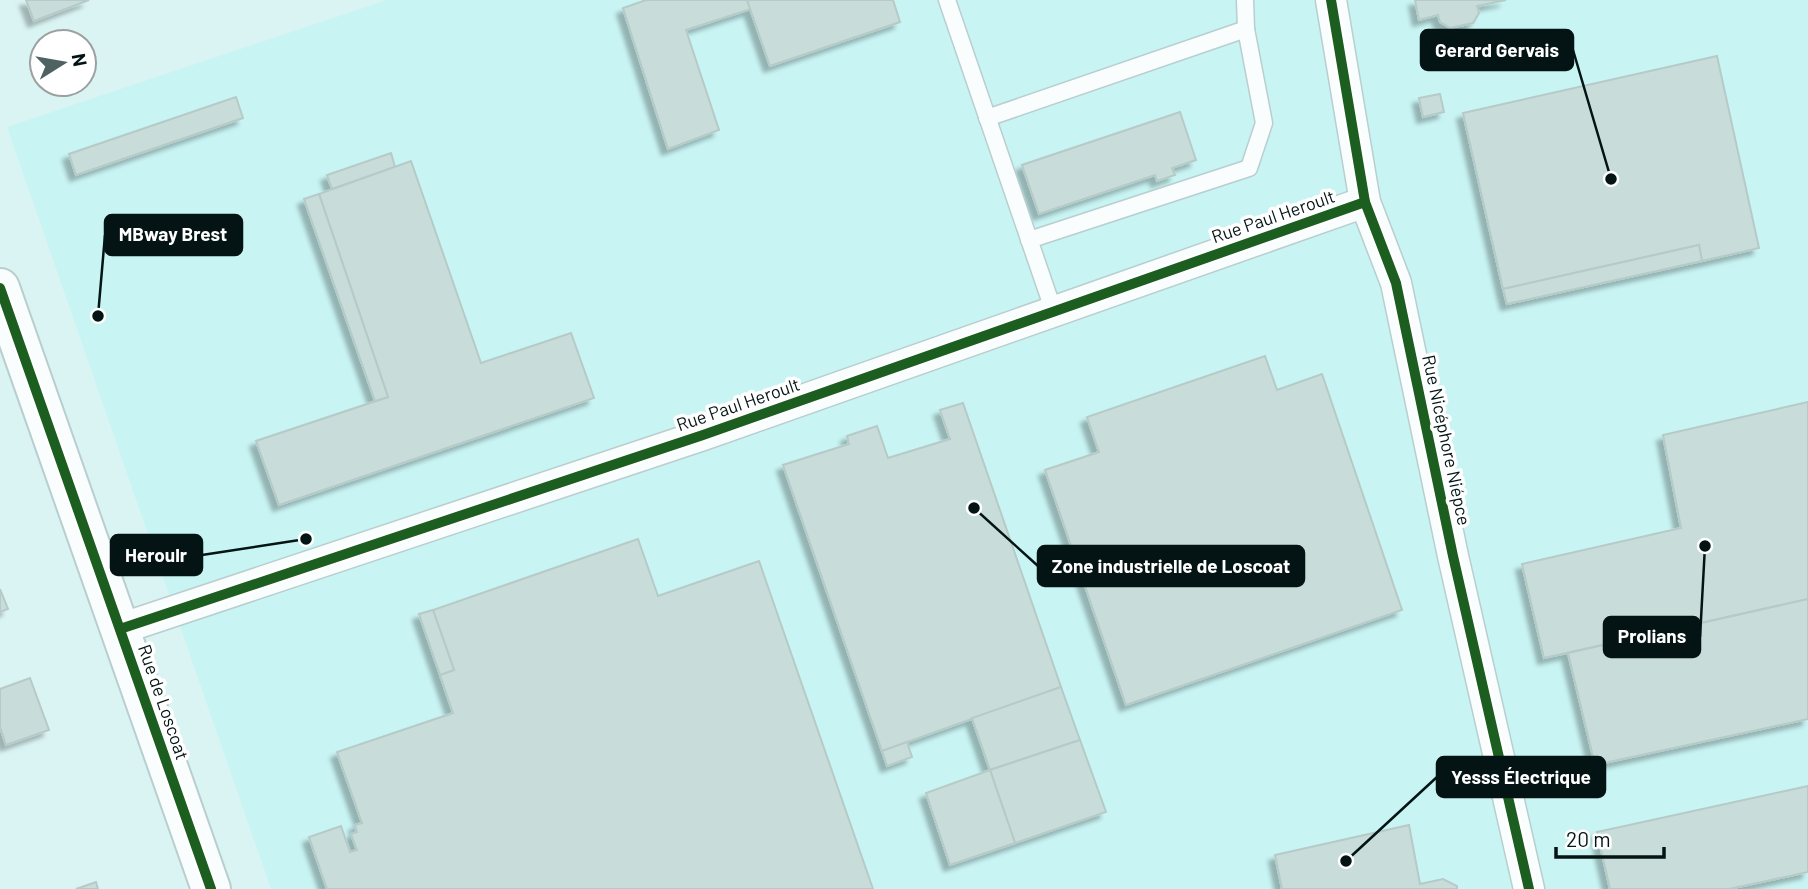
<svg xmlns="http://www.w3.org/2000/svg" width="1808" height="889" font-family="Barlow,sans-serif">
	<style>
		.built { fill: #c8f4f3 }
		.building { fill: #c8ddda; stroke: #b6cac7; stroke-width: 2; filter: url(#shadow) }
		.lines { fill: none; stroke-linecap: round; stroke-linejoin: round }
		.lane-casing { stroke: #b9cece; stroke-width: 19 }
		.street-casing { stroke: #b9cece; stroke-width: 33 }
		.secondary-casing { stroke: #b9cece; stroke-width: 42 }
		.lane { stroke: #f9fdfd; stroke-width: 16 }
		.street { stroke: #f9fdfd; stroke-width: 30 }
		.secondary { stroke: #f9fdfd; stroke-width: 38 }
		.cycleway-casing { stroke: #fff; stroke-width: 15 }
		.cycleway { stroke: #1b5e20; stroke-width: 10 }
		.labels { text-anchor: middle; dominant-baseline: central; stroke-width: 7; stroke-linejoin: round; paint-order: stroke }
		.street-label { font-size: 18px; fill: #041414; stroke: #fff }
		.leader { fill: none; stroke: #041414; stroke-width: 2.5 }
		.callout-dot { fill: #041414; stroke: #fff; stroke-width: 2.5 }
		.callout { fill: #041414; stroke: #041414; stroke-width: 2.5 }
		.callout-label { font-size: 19px; text-anchor: middle; font-weight: bold; fill: #fff }
	</style>
	<defs>
		<filter id="shadow"><feDropShadow dx="-6" dy="6" stdDeviation="2" flood-color="#0004"/></filter>
	</defs>
	<rect width="100%" height="100%" fill="#daf4f4"/>
	<!-- built -->
	<path class="built" d="M 387,0 L 1808,0 L 1808,889 L 271,889 L 7,127 Z"/>
	<!-- building -->
	<g class="building">
		<path d="M 26,0 L 89,0 L 34,21 Z"/>
		<path d="M 646,0 L 747,0 L 751,9 L 686,30 L 719,130 L 668,149 L 623,8 Z"/>
		<path d="M 747,0 L 893,0 L 900,22 L 770,66 Z"/>
		<path d="M 1415,0 L 1506,0 L 1477,6 L 1479,13 L 1473,23 L 1450,28 L 1440,22 L 1438,15 L 1419,20 Z"/>
		<path d="M 1717,56 L 1759,248 L 1702,261 L 1699,245 L 1503,289 L 1463,113 Z"/>
		<path d="M 1440,94 L 1444,112 L 1423,117 L 1419,98 Z"/>
		<path d="M 236,97 L 243,118 L 76,175 L 69,154 Z"/>
		<path d="M 1180,112 L 1196,160 L 1172,168 L 1175,175 L 1157,181 L 1155,175 L 1039,214 L 1022,165 Z"/>
		<path d="M 391,153 L 395,167 L 332,189 L 327,175 Z"/>
		<path d="M 411,161 L 481,363 L 571,333 L 594,398 L 279,505 L 256,441 L 388,397 L 319,194 Z"/>
		<path d="M 319,194 L 388,397 L 375,401 L 304,199 Z"/>
		<path d="M 1699,245 L 1702,261 L 1507,304 L 1503,289 Z"/>
		<path d="M 1265,356 L 1277,390 L 1322,374 L 1402,610 L 1126,705 L 1045,470 L 1099,452 L 1087,417 Z"/>
		<path d="M 1808,402 L 1808,599 L 1544,658 L 1522,564 L 1681,528 L 1663,435 Z"/>
		<path d="M 963,403 L 1061,687 L 882,751 L 783,465 L 849,444 L 847,436 L 877,426 L 888,458 L 950,439 L 940,410 Z"/>
		<path d="M 638,539 L 658,596 L 759,561 L 873,889 L 327,889 L 309,837 L 341,826 L 350,852 L 357,850 L 351,834 L 357,832 L 355,825 L 362,823 L 337,752 L 453,713 L 440,675 L 454,670 L 433,610 Z"/>
		<path d="M 0,589 L 8,609 L 0,612 Z"/>
		<path d="M 1808,599 L 1808,719 L 1595,765 L 1568,653 Z"/>
		<path d="M 433,610 L 454,670 L 440,675 L 419,614 Z"/>
		<path d="M 30,678 L 49,730 L 6,745 L 0,727 L 0,689 Z"/>
		<path d="M 1061,687 L 1080,740 L 990,770 L 972,718 Z"/>
		<path d="M 1080,740 L 1106,812 L 1015,843 L 990,770 Z"/>
		<path d="M 907,742 L 912,757 L 887,766 L 882,751 Z"/>
		<path d="M 990,770 L 1015,843 L 950,865 L 926,793 Z"/>
		<path d="M 1808,786 L 1808,872 L 1729,889 L 1610,889 L 1597,832 Z"/>
		<path d="M 1409,825 L 1420,884 L 1443,879 L 1457,886 L 1457,889 L 1282,889 L 1275,855 Z"/>
		<path d="M 96,882 L 98,889 L 76,889 Z"/>
	</g>
	<g class="lines">
		<!-- lane casing -->
		<g class="lane-casing">
			<g id="lane">
				<path d="M 947,0 L 1054,312"/>
				<path d="M 987,118 L 1246,29 L 1245,0"/>
				<path d="M 1029,240 L 1249,168 L 1264,123 L 1246,29"/>
			</g>
		</g>
		<!-- street casing -->
		<g class="street-casing">
			<g id="street">
				<path d="M 1331,0 L 1365,202 L 1396,283 L 1453,556 L 1529,889"/>
				<path d="M 120,629 L 703,435 L 1365,202"/>
			</g>
		</g>
		<!-- secondary casing -->
		<g class="secondary-casing">
			<path id="secondary" d="M 0,288 L 211,889"/>
		</g>
		<!-- lane -->
		<use href="#lane" class="lane"/>
		<!-- street -->
		<use href="#street" class="street"/>
		<!-- secondary -->
		<use href="#secondary" class="secondary"/>
		<!-- cycleway casing -->
		<g class="cycleway-casing">
			<g id="cycleway">
				<path d="M 1331,0 L 1365,202 L 1396,283 L 1453,556 L 1529,889"/>
				<path d="M 0,288 L 211,889"/>
				<path d="M 120,629 L 703,435 L 1365,202"/>
			</g>
		</g>
		<!-- cycleway -->
		<use href="#cycleway" class="cycleway"/>
	</g>
	<g class="labels">
		<!-- street labels -->
		<g class="street-label">
			<text transform="translate(1273 216) rotate(-19)">Rue Paul Heroult</text>
			<text transform="translate(738 404) rotate(-19)">Rue Paul Heroult</text>
			<text transform="translate(1447 440) rotate(78)">Rue Nicéphore Niépce</text>
			<text transform="translate(164 702) rotate(71)">Rue de Loscoat</text>
		</g>
	</g>
	<!-- callouts -->
	<path class="leader" d="M1611 179L1573 50M98 316L105 235M306 539L202 555M974 508L1038 566M1705 546L1700 637M1346 861L1437 777"/>
	<g class="callout-dot">
		<circle cx="1611" cy="179" r="7"/>
		<circle cx="98" cy="316" r="7"/>
		<circle cx="306" cy="539" r="7"/>
		<circle cx="974" cy="508" r="7"/>
		<circle cx="1705" cy="546" r="7"/>
		<circle cx="1346" cy="861" r="7"/>
	</g>
	<g class="callout">
		<rect x="1421" y="30" width="152" height="40" rx="7"/>
		<rect x="105" y="215" width="137" height="40" rx="7"/>
		<rect x="111" y="535" width="91" height="40" rx="7"/>
		<rect x="1038" y="546" width="266" height="40" rx="7"/>
		<rect x="1604" y="617" width="96" height="40" rx="7"/>
		<rect x="1437" y="757" width="168" height="40" rx="7"/>
	</g>
	<g class="callout-label">
		<text x="1497" y="57">Gerard Gervais</text>
		<text x="173" y="241">MBway Brest</text>
		<text x="156" y="562">Heroulr</text>
		<text x="1171" y="573">Zone industrielle de Loscoat</text>
		<text x="1652" y="643">Prolians</text>
		<text x="1521" y="784">Yesss Électrique</text>
	</g>
	<!-- north arrow -->
	<g transform="translate(63 63) rotate(79)"><circle r="33" fill="#ffffff" stroke="#9ba1a1" stroke-width="2"/>
	<path d="M0-5L12 26L0 18L-12 26Z" fill="#4f6262"/>
	<text y="-10" font-size="19" font-weight="bold" text-anchor="middle" fill="#041414">N</text>
	</g>
	<!-- scale -->
	<path d="M1556 847v10h108v-10" fill="none" stroke="#041414" stroke-width="3.5"/>
	<text x="1566" y="847" font-size="21" fill="#041414" stroke="#ffffff" stroke-width="5" paint-order="stroke">20 m</text>
</svg>
